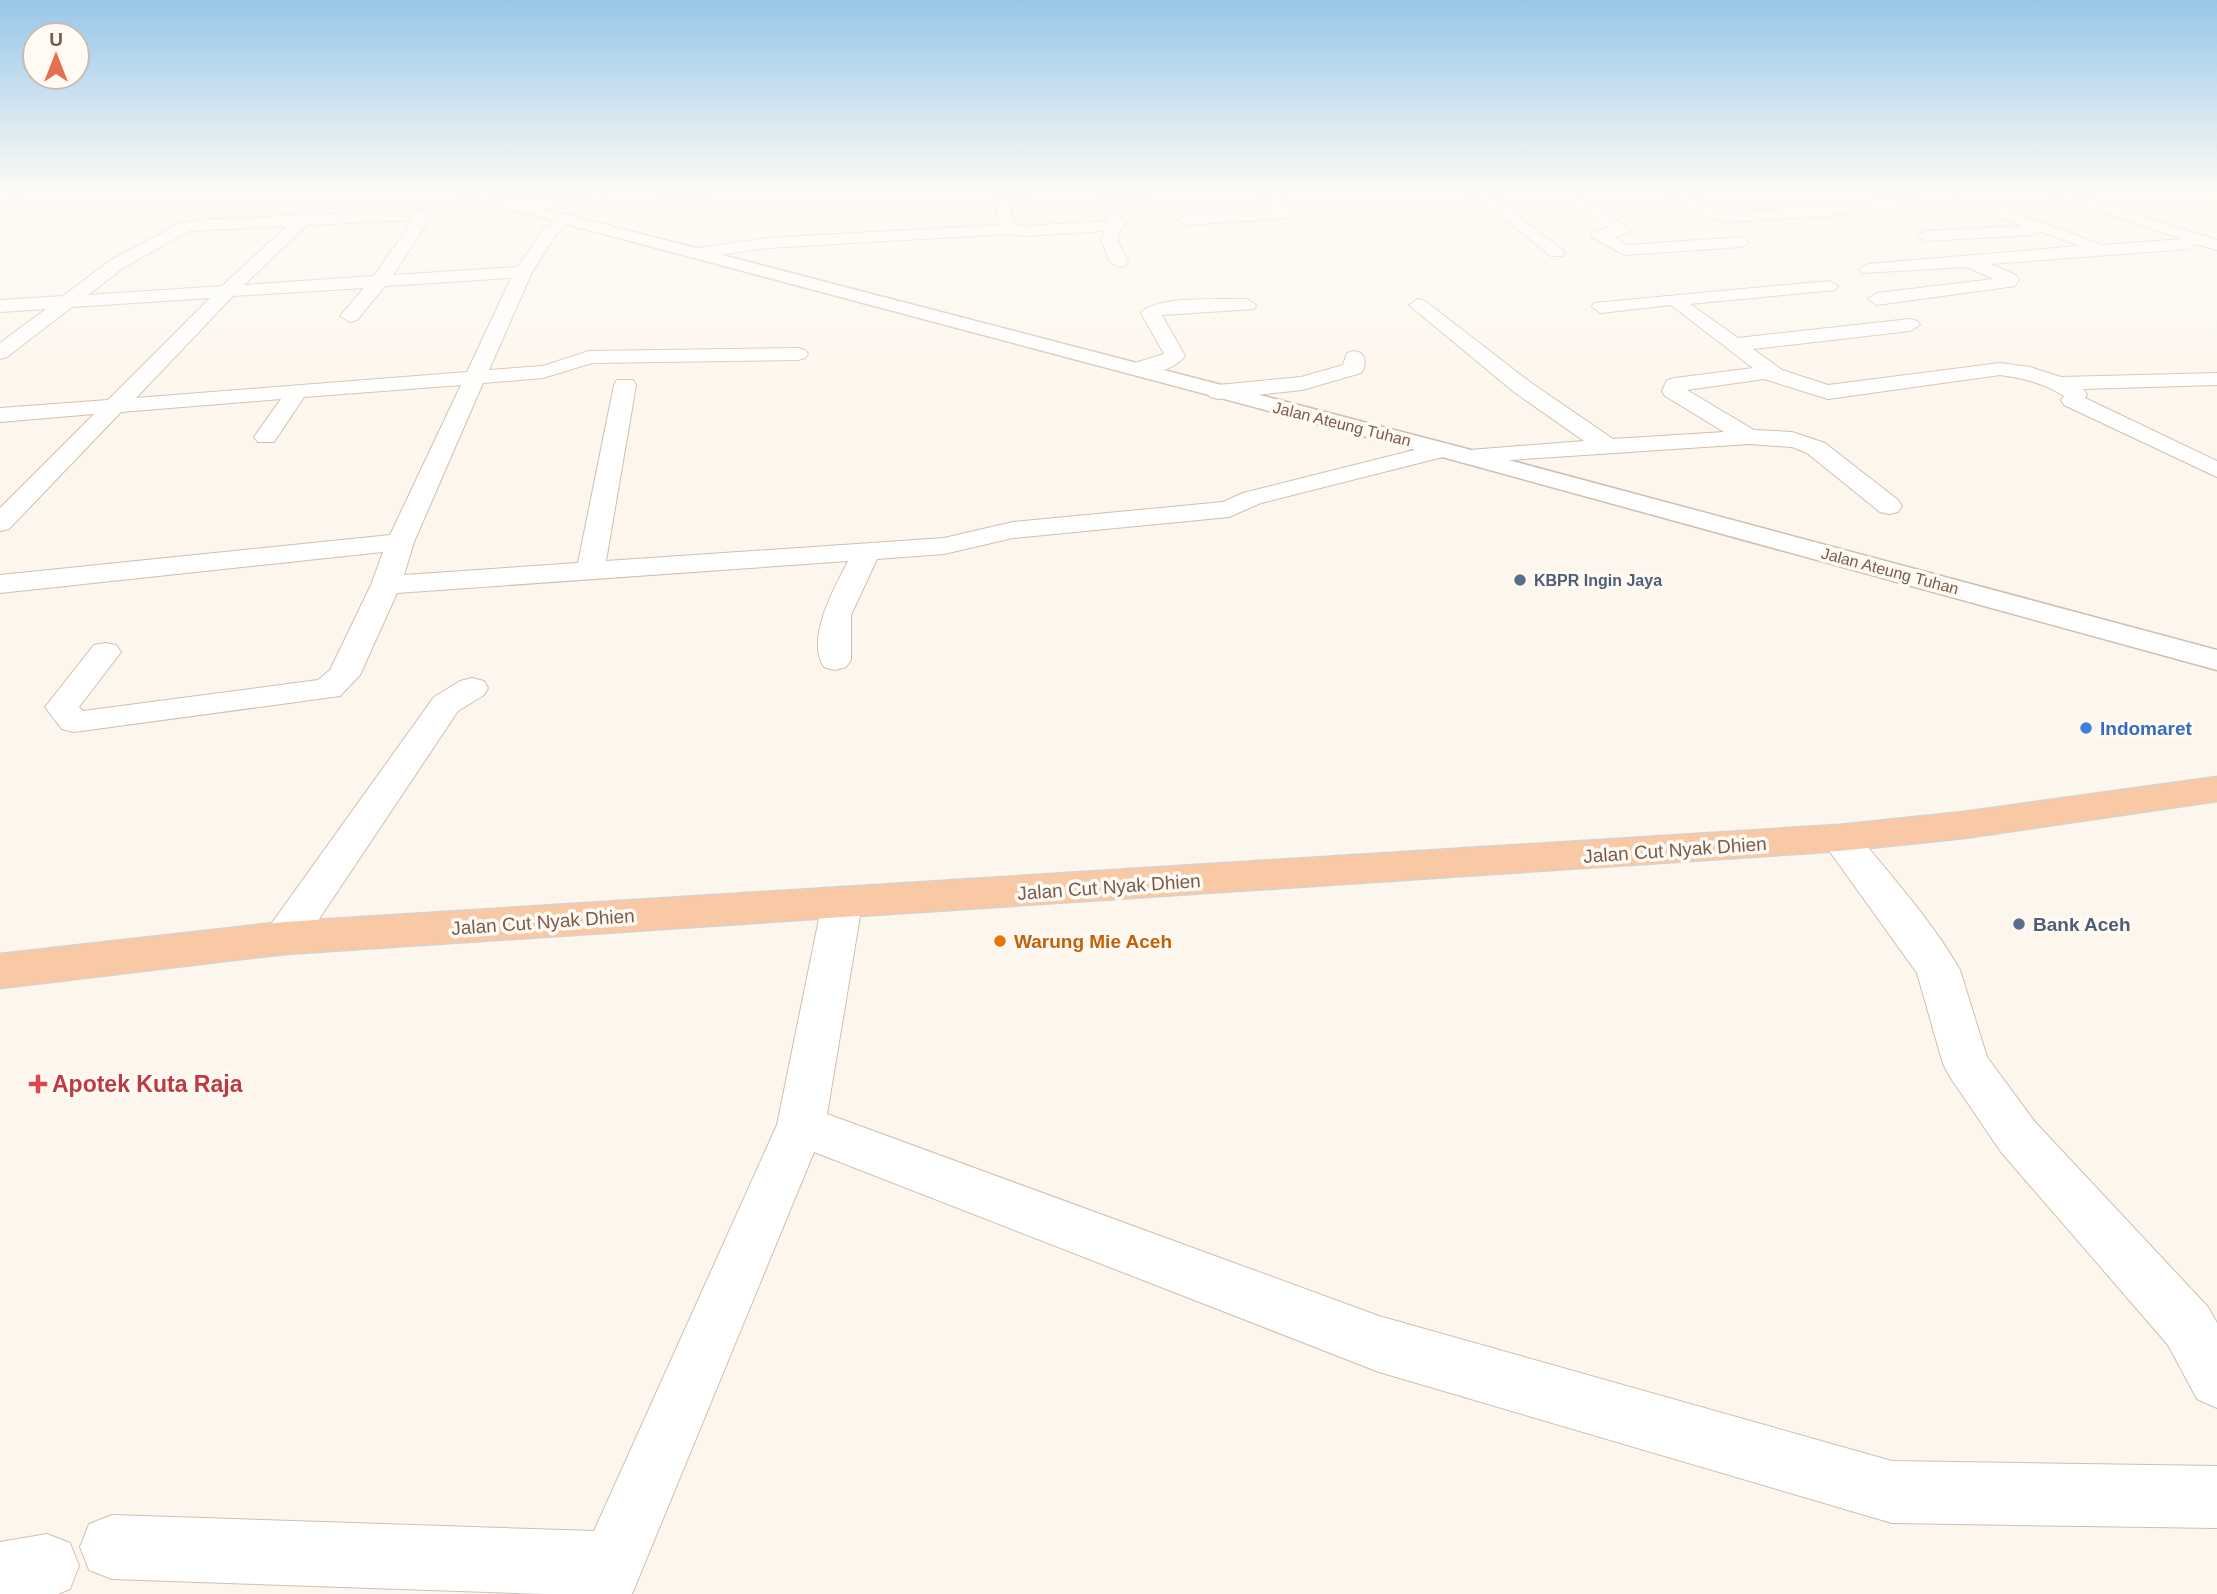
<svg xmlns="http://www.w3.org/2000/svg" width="2217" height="1594" font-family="Helvetica,sans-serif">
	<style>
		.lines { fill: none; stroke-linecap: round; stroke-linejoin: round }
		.minor-casing { stroke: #d1beb0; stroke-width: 2 }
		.tertiary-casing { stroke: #d1beb0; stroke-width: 3 }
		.trunk-casing { stroke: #dad1cd; stroke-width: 3 }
		.minor { fill: #fff; fill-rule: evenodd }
		.tertiary { fill: #fff; fill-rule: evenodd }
		.trunk { fill: #f9c8a4; fill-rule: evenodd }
		.service-dot { fill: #5c6f8a; stroke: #fffaf3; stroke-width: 2.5 }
		.shop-dot { fill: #3f7fe0; stroke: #fffaf3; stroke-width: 2.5 }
		.food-dot { fill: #e8710a; stroke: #fffaf3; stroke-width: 2.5 }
		.health-dot { fill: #e0444e; stroke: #fffaf3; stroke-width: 2.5 }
		.labels { text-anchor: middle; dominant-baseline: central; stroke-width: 7; stroke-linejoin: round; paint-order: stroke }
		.far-street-label { font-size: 16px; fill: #7a5c4d; stroke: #fffaf3 }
		.far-service-label { font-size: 16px; font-weight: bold; fill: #4e5e75; stroke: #fffaf3; text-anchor: start }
		.shop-label { font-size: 19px; font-weight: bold; fill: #366cbe; stroke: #fffaf3; text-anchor: start }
		.street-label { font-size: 19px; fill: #7a5c4d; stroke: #fffaf3 }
		.service-label { font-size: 19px; font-weight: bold; fill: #4e5e75; stroke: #fffaf3; text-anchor: start }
		.food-label { font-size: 19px; font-weight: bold; fill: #c56008; stroke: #fffaf3; text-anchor: start }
		.near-health-label { font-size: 23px; font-weight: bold; fill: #be3a42; stroke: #fffaf3; text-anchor: start }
	</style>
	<rect width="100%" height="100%" fill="#fdf6ec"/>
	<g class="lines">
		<!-- minor casing -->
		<g class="minor-casing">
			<g id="minor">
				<path d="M 20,193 L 0,205 L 0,194 Z"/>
				<path d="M 629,193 L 704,193 L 697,197 L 511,210 L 503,205 L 511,200 Z"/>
				<path d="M 1067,193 L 1151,193 L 1144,197 L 1010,205 L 1015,225 L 1026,226 L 1108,221 L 1104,214 L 1107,211 L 1117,211 L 1126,224 L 1121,228 L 1117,240 L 1128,262 L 1125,266 L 1119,267 L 1110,262 L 1101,240 L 1105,231 L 1026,236 L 1008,234 L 767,248 L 698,258 L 690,253 L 698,248 L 767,238 L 999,225 L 994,201 L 997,198 Z"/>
				<path d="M 1263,193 L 1277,193 L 1292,215 L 1290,218 L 1185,225 L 1177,220 L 1185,215 L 1274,211 Z"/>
				<path d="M 1472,193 L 1488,193 L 1565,252 L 1563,256 L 1551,256 Z"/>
				<path d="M 1665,193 L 1683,193 L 1717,211 L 1728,212 L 1827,206 L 1941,193 L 1957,193 L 1959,196 L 1952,200 L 1827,216 L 1728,222 L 1707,218 Z"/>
				<path d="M 2049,193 L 2071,193 L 2217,240 L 2217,250 L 2196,244 L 2188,249 L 1990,264 L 2016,275 L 2019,279 L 2015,286 L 1877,305 L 1868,299 L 1877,293 L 1994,279 L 1967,267 L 1862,273 L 1859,269 L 1868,264 L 2080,246 L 2039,231 L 2032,235 L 1925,241 L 1917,236 L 1925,231 L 2023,226 L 1992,214 L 1989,211 L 1997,206 L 2102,245 L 2183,239 L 2051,196 Z"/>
				<path d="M 1580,199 L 1628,227 L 1630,230 L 1628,233 L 1614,237 L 1628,245 L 1741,237 L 1749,242 L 1741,247 L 1625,255 L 1593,238 L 1591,235 L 1593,232 L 1608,228 L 1575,207 L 1572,204 Z"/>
				<path d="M 424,210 L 432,215 L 393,275 L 518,267 L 545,227 L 566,215 L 574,220 L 557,233 L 532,272 L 489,370 L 543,366 L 589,351 L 798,348 L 805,350 L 808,354 L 805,358 L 798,360 L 592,363 L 543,378 L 483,383 L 414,542 L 404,575 L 578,563 L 614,385 L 617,380 L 633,380 L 636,385 L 606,561 L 944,538 L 1013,522 L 1223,502 L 1243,493 L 1442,443 L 1451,445 L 1454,450 L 1451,455 L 1261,503 L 1229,517 L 1013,538 L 944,554 L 877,559 L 851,615 L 851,660 L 846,667 L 835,670 L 824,667 C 805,639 835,587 848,561 L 397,593 L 360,675 L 340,696 L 74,732 L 62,729 L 45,707 L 94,645 L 105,643 L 116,645 L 121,652 L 79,707 L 83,711 L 318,680 L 330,670 L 371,585 L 383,552 L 0,593 L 0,575 L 390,535 L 461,385 L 304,397 L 274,442 L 258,442 L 254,437 L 281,399 L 121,412 L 9,529 L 0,531 L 0,508 L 94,414 L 0,422 L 0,408 L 108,400 L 210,298 L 72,307 L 7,357 L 0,359 L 0,343 L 46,309 L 0,312 L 0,300 L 63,296 L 111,260 L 177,225 L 195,220 ZM 413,220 L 374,276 L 244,285 L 307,225 ZM 287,226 L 222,286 L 88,295 L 123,268 L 189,231 ZM 511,278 L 467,372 L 136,398 L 233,296 L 364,288 L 340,316 L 350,322 L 357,320 L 385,286 Z"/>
				<path d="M 1829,281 L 1838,286 L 1835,290 L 1690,304 L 1738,338 L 1910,319 L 1917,321 L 1920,325 L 1910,331 L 1753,349 L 1782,370 L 1828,385 L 2000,363 L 2030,367 L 2061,377 L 2217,373 L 2217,385 L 2083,389 L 2087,394 L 2085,398 L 2217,461 L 2217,477 L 2064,405 L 2061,400 L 2064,396 C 2044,383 2023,378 2000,375 L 1828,399 L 1764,379 L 1687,390 L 1754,430 L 1792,432 L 1825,443 L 1898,500 L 1902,506 L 1898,512 L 1889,514 L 1880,512 L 1807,453 L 1792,447 L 1749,444 L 1466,463 L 1457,461 L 1454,456 L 1457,451 L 1584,441 L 1514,392 L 1409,305 L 1418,299 L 1425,301 L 1530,382 L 1613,439 L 1724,432 L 1665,396 L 1662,391 L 1667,380 L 1675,378 L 1753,368 L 1671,305 L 1601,313 L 1592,307 L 1594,303 Z"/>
				<path d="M 1247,299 L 1256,305 L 1254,309 L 1162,315 L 1185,356 C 1175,370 1144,378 1128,373 L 1124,369 L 1128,365 L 1164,354 L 1141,313 C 1156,295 1223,300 1247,299 Z"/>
				<path d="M 1354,351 L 1361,353 C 1366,359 1366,367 1361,373 L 1302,390 L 1218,399 L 1210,397 L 1207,392 L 1210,387 L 1218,385 L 1301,377 L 1343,365 L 1347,353 Z"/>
				<path d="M 472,678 L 484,681 L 488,688 L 484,695 L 458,711 L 299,949 L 284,953 L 269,949 L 263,938 L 269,927 L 434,697 L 460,681 Z"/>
				<path d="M 1839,825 L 1853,829 C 1889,874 1931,919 1960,970 L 1987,1057 L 2035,1122 L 2208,1307 L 2217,1323 L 2217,1408 L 2197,1399 L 2168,1345 L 2001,1152 L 1950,1077 L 1943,1064 L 1917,973 L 1820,838 L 1825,829 Z"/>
				<path d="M 842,890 L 856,894 L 862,904 L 827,1114 L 1379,1316 L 1892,1461 L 2217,1466 L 2217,1528 L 1892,1523 L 1379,1372 L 814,1152 L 632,1594 L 545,1594 L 112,1579 L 89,1570 L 80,1547 L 89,1524 L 112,1515 L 594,1531 L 777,1125 L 822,904 L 828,894 Z"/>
				<path d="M 47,1534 L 70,1543 L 79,1566 L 70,1589 L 58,1594 L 0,1594 L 0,1542 Z"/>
			</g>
		</g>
		<!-- tertiary casing -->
		<g class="tertiary-casing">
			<path id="tertiary" d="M 458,193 L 484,193 L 1475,451 L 2217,650 L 2217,670 L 1457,461 L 461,196 Z"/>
		</g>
		<!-- trunk casing -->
		<g class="trunk-casing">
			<path id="trunk" d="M 2217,777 L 2217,801 L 1964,838 L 1839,851 L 284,954 L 0,988 L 0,954 L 284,922 L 1839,825 L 1964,812 Z"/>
		</g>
		<!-- minor -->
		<use href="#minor" class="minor"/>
		<!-- tertiary -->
		<use href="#tertiary" class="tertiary"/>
		<!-- trunk -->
		<use href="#trunk" class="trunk"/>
	</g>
	<!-- sky -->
	<linearGradient id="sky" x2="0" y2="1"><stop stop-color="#97c7e8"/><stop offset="0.46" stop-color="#fefbf6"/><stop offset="1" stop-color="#fefbf6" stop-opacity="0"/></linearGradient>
	<rect width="2217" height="416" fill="url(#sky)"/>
	<!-- markers -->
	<g class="service-dot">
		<circle cx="1520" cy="580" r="7"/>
		<circle cx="2019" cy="924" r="7"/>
	</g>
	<circle class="shop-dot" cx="2086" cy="728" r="7"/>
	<circle class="food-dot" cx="1000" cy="941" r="7"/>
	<path class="health-dot" d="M34.5 1073.5h7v7h7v7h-7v7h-7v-7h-7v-7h7z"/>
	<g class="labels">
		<!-- far-street labels -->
		<g class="far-street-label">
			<text transform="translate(1342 424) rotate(14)">Jalan Ateung Tuhan</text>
			<text transform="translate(1890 571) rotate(15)">Jalan Ateung Tuhan</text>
		</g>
		<!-- far-service labels -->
		<g class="far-service-label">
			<text x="1534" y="580">KBPR Ingin Jaya</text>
		</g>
		<!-- shop labels -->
		<g class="shop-label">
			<text x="2100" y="728">Indomaret</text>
		</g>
		<!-- street labels -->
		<g class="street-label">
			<text transform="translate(1675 850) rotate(-4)">Jalan Cut Nyak Dhien</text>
			<text transform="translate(1109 887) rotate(-4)">Jalan Cut Nyak Dhien</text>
			<text transform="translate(543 922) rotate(-4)">Jalan Cut Nyak Dhien</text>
		</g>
		<!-- service labels -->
		<g class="service-label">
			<text x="2033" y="924">Bank Aceh</text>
		</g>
		<!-- food labels -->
		<g class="food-label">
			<text x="1014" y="941">Warung Mie Aceh</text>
		</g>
		<!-- near-health labels -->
		<g class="near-health-label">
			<text x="52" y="1084">Apotek Kuta Raja</text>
		</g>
	</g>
	<!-- north arrow -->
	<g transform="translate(56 56)"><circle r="33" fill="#fffaf3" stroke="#cabbb1" stroke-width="2"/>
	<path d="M0-5L12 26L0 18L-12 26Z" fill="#e76f51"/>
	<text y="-10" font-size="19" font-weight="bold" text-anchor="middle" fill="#7a5c4d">U</text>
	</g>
</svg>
